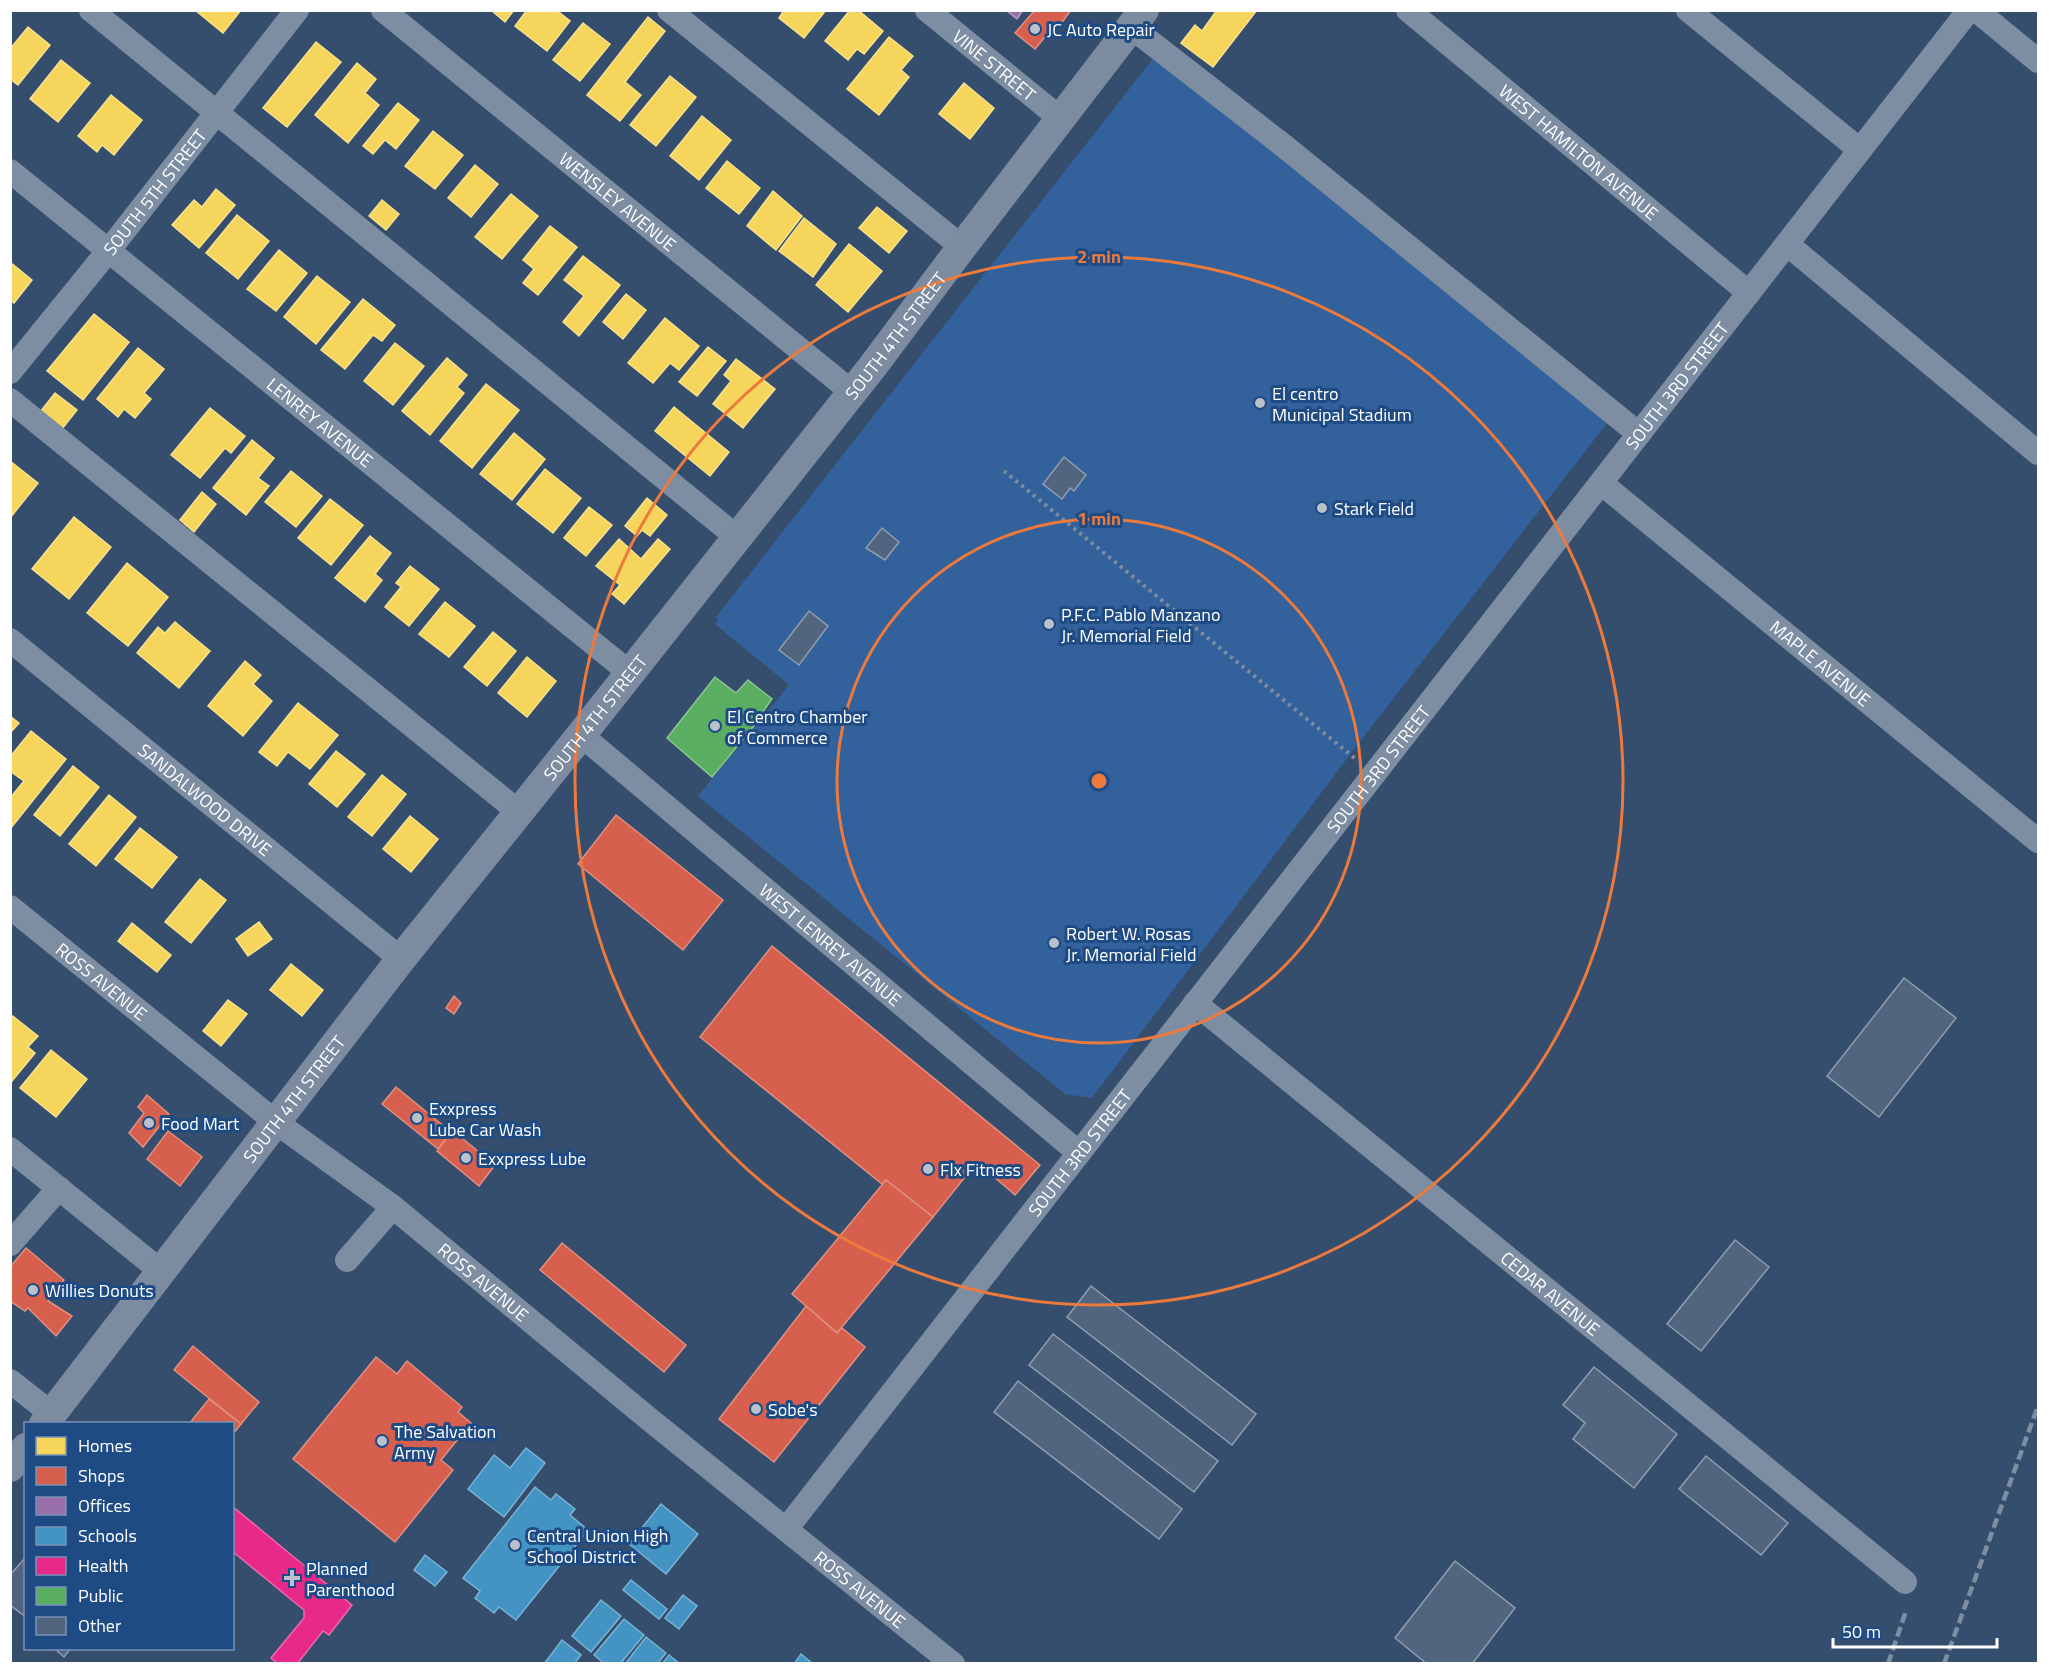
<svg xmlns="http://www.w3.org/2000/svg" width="2049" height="1674" font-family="'Titillium Web',sans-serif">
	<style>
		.green { fill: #33619b }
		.homes { fill: #f6d55c; stroke: #f9e28d; stroke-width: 1.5 }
		.shops { fill: #d6604d; stroke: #e29082; stroke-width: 1.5 }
		.offices { fill: #9970ab; stroke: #b89bc4; stroke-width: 1.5 }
		.schools { fill: #4393c3; stroke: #7bb3d5; stroke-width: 1.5 }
		.health { fill: #e7298a; stroke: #ee69ad; stroke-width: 1.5 }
		.public { fill: #5aae61; stroke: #8cc690; stroke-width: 1.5 }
		.building { fill: #52657e; stroke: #909eb1; stroke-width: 1.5 }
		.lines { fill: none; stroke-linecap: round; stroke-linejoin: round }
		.path { stroke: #7d8ea3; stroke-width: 4; stroke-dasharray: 3 4.5; stroke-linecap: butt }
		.minor { stroke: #7d8ea3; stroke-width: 24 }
		.major { stroke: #7c8ba0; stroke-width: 30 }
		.rail { stroke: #7d8ea3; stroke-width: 4.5; stroke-dasharray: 10 4.5; stroke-linecap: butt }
		.ring { fill: none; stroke: #ed7a3d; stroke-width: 3 }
		.poi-dot { fill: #b9c1cc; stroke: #1f4b84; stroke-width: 2 }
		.labels { text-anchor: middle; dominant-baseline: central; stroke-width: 6; stroke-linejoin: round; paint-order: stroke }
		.poi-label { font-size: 18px; fill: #fff; stroke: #1f4b84; text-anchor: start }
		.street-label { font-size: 18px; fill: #fff; stroke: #1f4b84 }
		.centre { fill: #ed7a3d; stroke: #1f4b84; stroke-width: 3 }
		.ring-label { font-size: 18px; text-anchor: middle; font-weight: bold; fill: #ed7a3d; stroke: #1f4b84; stroke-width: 6; stroke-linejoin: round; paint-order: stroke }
	</style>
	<rect width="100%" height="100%" fill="#364e6d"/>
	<!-- green -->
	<path class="green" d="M 1155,56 L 1608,422 L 1355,748 L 1092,1098 L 1065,1094 L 698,796 L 789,685 L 715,624 L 718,619 L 716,617 Z"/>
	<!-- homes -->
	<g class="homes">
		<path d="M 195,10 L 241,10 L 223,33 Z"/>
		<path d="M 491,10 L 514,10 L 505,22 Z"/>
		<path d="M 527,10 L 556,10 L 570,21 L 547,51 L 515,26 Z"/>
		<path d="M 784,10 L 826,10 L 804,38 L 779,18 Z"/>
		<path d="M 850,10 L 858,10 L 883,31 L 864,54 L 857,49 L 848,60 L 825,41 Z"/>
		<path d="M 1217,10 L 1257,10 L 1213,67 L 1181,43 L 1195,25 L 1202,31 Z"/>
		<path d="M 648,17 L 665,31 L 625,82 L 641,95 L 620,121 L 587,95 Z"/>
		<path d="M 583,23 L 610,44 L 580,81 L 553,60 Z"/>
		<path d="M 28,27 L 50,45 L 18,85 L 10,79 L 10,49 Z"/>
		<path d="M 889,37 L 913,56 L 901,70 L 909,77 L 879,115 L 847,89 Z"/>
		<path d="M 316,42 L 341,62 L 287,127 L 263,108 Z"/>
		<path d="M 61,60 L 90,83 L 58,122 L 30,99 Z"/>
		<path d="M 357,63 L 376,79 L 365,93 L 379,105 L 348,143 L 315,115 Z"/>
		<path d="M 670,76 L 696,97 L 656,146 L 630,125 Z"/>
		<path d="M 964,83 L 994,108 L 970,139 L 939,114 Z"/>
		<path d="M 111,95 L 142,120 L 114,155 L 102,145 L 97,152 L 78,136 Z"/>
		<path d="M 398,103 L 419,120 L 396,149 L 385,140 L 373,154 L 363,146 Z"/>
		<path d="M 702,116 L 731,140 L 699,180 L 670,156 Z"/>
		<path d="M 433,131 L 463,155 L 435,189 L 405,166 Z"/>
		<path d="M 727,161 L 760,188 L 739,214 L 706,188 Z"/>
		<path d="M 475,165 L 498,184 L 471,217 L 448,198 Z"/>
		<path d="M 216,189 L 235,205 L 199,248 L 172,225 L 194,200 L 202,207 Z"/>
		<path d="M 773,191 L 802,216 L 776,250 L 747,226 Z"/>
		<path d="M 511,194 L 538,216 L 502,259 L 475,237 Z"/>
		<path d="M 382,200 L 399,214 L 386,230 L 369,216 Z"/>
		<path d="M 877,207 L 907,231 L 889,253 L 859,228 Z"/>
		<path d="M 237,215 L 269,241 L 238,279 L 206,253 Z"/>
		<path d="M 804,218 L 836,244 L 813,277 L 779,251 Z"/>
		<path d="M 550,226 L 577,247 L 538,295 L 523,283 L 534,269 L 523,260 Z"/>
		<path d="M 849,244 L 882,271 L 848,312 L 816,285 Z"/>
		<path d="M 279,250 L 307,273 L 276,311 L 247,289 Z"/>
		<path d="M 583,256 L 620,285 L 579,336 L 563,322 L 584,296 L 564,280 Z"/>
		<path d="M 10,262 L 32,280 L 14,303 L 10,300 Z"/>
		<path d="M 317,276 L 350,302 L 316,344 L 284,317 Z"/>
		<path d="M 626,294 L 646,310 L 623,339 L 603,322 Z"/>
		<path d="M 363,299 L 395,325 L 382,341 L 373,335 L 345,369 L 321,350 Z"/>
		<path d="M 94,314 L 129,342 L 83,400 L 47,371 Z"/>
		<path d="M 665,318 L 699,346 L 679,370 L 670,363 L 653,383 L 628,363 Z"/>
		<path d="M 395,343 L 424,366 L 393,405 L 364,381 Z"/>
		<path d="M 708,347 L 726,361 L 697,396 L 679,382 Z"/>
		<path d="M 138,348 L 164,369 L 144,393 L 151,399 L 135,418 L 124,409 L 118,417 L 97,399 Z"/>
		<path d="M 447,358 L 467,375 L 457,387 L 464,393 L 430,435 L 402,411 Z"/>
		<path d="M 736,359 L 775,389 L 743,428 L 713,404 L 731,381 L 724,375 Z"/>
		<path d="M 486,384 L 519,410 L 472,468 L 440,441 Z"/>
		<path d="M 55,393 L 77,410 L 62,429 L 40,412 Z"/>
		<path d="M 674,407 L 729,452 L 710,476 L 655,431 Z"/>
		<path d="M 210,408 L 245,436 L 231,453 L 225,448 L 200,478 L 171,455 Z"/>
		<path d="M 514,433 L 545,459 L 512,500 L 480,474 Z"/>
		<path d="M 252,440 L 274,458 L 258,478 L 269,486 L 246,515 L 213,488 Z"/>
		<path d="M 10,461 L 38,483 L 10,518 Z"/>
		<path d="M 545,469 L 581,498 L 553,533 L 517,504 Z"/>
		<path d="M 291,471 L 322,496 L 296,527 L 265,502 Z"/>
		<path d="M 202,492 L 216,504 L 194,532 L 180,520 Z"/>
		<path d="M 647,498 L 667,515 L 650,536 L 642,530 L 637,536 L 625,526 Z"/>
		<path d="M 330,499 L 363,525 L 331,565 L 298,538 Z"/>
		<path d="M 589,507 L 612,525 L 586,556 L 564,538 Z"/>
		<path d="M 74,517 L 111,547 L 69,599 L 32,569 Z"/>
		<path d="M 370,536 L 391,553 L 375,574 L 382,580 L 365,602 L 335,578 Z"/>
		<path d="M 619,539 L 641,559 L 658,539 L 670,549 L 624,604 L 612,594 L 620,585 L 596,566 Z"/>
		<path d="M 127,563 L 168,597 L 128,646 L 87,613 Z"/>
		<path d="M 410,566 L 439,589 L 409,626 L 385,607 L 401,587 L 396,583 Z"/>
		<path d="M 445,602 L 475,626 L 449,657 L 419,634 Z"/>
		<path d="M 175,622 L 210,651 L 179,688 L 137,653 L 158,627 L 165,633 Z"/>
		<path d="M 493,632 L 516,651 L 487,686 L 464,667 Z"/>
		<path d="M 527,657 L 556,681 L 527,717 L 498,693 Z"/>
		<path d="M 245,661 L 261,675 L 253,684 L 272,701 L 243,736 L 208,706 Z"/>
		<path d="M 298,703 L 338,735 L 310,769 L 288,752 L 277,766 L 259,752 Z"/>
		<path d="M 10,716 L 19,723 L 10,733 Z"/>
		<path d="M 31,731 L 66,759 L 10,829 L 10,798 L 24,781 L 10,771 L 10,757 Z"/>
		<path d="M 336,751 L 365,774 L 337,807 L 309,784 Z"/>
		<path d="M 73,766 L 99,787 L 60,836 L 34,815 Z"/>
		<path d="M 382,775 L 406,794 L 372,836 L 348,817 Z"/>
		<path d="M 109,795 L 136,817 L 96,866 L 69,844 Z"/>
		<path d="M 410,816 L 438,839 L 411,872 L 383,849 Z"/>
		<path d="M 140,828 L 177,857 L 152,888 L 115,859 Z"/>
		<path d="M 200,879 L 226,900 L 191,943 L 165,922 Z"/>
		<path d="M 259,922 L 272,939 L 248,956 L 236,939 Z"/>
		<path d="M 132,923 L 171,955 L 157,972 L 118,941 Z"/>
		<path d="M 291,964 L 323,990 L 302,1016 L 270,990 Z"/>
		<path d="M 228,1000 L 247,1014 L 221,1046 L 203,1031 Z"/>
		<path d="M 10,1014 L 38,1036 L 28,1047 L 35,1053 L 12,1081 L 10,1080 Z"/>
		<path d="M 51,1050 L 87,1079 L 56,1117 L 20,1088 Z"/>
	</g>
	<!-- shops -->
	<g class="shops">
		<path d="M 1035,10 L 1071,10 L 1060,25 L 1057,22 L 1035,49 L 1015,33 Z"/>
		<path d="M 616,815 L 723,900 L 683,950 L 578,864 Z"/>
		<path d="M 772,946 L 1040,1165 L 1015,1195 L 977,1162 L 933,1217 L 886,1180 L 882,1184 L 700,1037 Z"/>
		<path d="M 454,996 L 461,1003 L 454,1014 L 446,1008 Z"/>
		<path d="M 396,1087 L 451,1132 L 438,1149 L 382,1104 Z"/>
		<path d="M 147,1095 L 169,1114 L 143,1147 L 129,1133 L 144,1113 L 138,1107 Z"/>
		<path d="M 452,1130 L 495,1165 L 479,1186 L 437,1151 Z"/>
		<path d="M 168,1131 L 202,1157 L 180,1186 L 147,1159 Z"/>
		<path d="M 886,1180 L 933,1217 L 837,1333 L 792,1294 Z"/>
		<path d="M 562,1243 L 686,1345 L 664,1372 L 540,1270 Z"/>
		<path d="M 26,1248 L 64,1280 L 48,1301 L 72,1316 L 56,1336 L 28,1308 L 25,1311 L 10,1301 L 10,1267 Z"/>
		<path d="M 806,1306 L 837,1333 L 842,1328 L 865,1347 L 774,1462 L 719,1419 Z"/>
		<path d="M 193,1346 L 259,1402 L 241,1424 L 174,1370 Z"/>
		<path d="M 376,1357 L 397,1374 L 407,1361 L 462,1407 L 458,1412 L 471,1423 L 441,1460 L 453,1470 L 395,1542 L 293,1459 Z"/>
		<path d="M 209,1399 L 241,1424 L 232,1435 L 232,1424 L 189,1424 Z"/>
	</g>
	<!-- offices -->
	<path class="offices" d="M 1006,10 L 1023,10 L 1017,19 Z"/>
	<!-- schools -->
	<g class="schools">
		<path d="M 526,1448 L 545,1463 L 504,1517 L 468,1489 L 494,1455 L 510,1468 Z"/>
		<path d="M 535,1487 L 551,1500 L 556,1494 L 575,1509 L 570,1515 L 588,1530 L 516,1620 L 499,1607 L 494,1613 L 475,1598 L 480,1591 L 463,1578 Z"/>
		<path d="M 661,1504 L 698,1534 L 666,1574 L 629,1544 Z"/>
		<path d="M 425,1555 L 447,1572 L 435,1586 L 414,1570 Z"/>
		<path d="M 631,1580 L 667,1609 L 659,1619 L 623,1590 Z"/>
		<path d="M 683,1595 L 697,1606 L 679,1629 L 665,1618 Z"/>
		<path d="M 601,1600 L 621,1616 L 591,1652 L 572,1636 Z"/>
		<path d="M 624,1619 L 644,1635 L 620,1664 L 605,1664 L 594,1655 Z"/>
		<path d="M 646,1637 L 666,1653 L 657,1664 L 625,1664 Z"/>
		<path d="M 562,1640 L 581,1655 L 574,1664 L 544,1664 Z"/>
		<path d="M 801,1654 L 813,1664 L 794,1664 Z"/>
		<path d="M 669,1655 L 680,1664 L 662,1664 Z"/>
	</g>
	<!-- health -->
	<path class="health" d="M 232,1506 L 352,1605 L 329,1635 L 323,1631 L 297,1664 L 278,1664 L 271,1658 L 304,1618 L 304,1610 L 232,1551 Z"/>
	<!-- public -->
	<path class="public" d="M 715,677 L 736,693 L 748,680 L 772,699 L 762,713 L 763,715 L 712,777 L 667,738 Z"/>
	<!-- building -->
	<g class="building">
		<path d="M 1064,457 L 1086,475 L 1074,491 L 1070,488 L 1062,499 L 1043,484 Z"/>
		<path d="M 882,528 L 899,542 L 885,560 L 866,548 Z"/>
		<path d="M 809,611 L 828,626 L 799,665 L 779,650 Z"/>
		<path d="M 1904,978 L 1956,1018 L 1879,1117 L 1827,1076 Z"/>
		<path d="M 1735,1240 L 1769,1267 L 1701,1351 L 1667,1324 Z"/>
		<path d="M 1091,1286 L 1256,1414 L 1232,1445 L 1067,1317 Z"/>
		<path d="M 1053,1334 L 1218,1461 L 1194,1492 L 1029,1365 Z"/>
		<path d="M 1594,1367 L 1677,1434 L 1634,1488 L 1573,1439 L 1585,1423 L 1563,1405 Z"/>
		<path d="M 1018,1381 L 1182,1509 L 1159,1539 L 994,1412 Z"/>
		<path d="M 1706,1456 L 1788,1523 L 1761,1555 L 1679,1489 Z"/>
		<path d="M 25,1558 L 26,1558 L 26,1617 L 10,1605 L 10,1575 Z"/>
		<path d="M 1455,1561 L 1515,1608 L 1472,1664 L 1427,1664 L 1395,1638 Z"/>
		<path d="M 54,1648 L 71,1648 L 64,1657 Z"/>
	</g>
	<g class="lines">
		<!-- path -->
		<path class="path" d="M 1004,471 L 1358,761"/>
		<!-- minor -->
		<g class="minor">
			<path d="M 91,10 L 738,538"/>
			<path id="s1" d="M 383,10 L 852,392"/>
			<path d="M 669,10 L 962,247"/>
			<path id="s2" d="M 927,10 L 1061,119"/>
			<path id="s3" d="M 1408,10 L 1749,293"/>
			<path d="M 1688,10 L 1860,150"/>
			<path d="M 1976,10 L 2038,61"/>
			<path d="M 1131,27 L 1284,146 L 1639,434"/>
			<path id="s4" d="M 10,171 L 630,673"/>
			<path d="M 1787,244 L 2038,453"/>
			<path id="s5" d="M 10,372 L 109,250 L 297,10"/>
			<path d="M 10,400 L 519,812"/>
			<path id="s6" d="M 1601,483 L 2038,841"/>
			<path id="s7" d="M 10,640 L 401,959"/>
			<path id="s8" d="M 581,735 L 1079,1153"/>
			<path id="s9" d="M 10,907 L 277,1123 L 393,1207 L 649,1419 L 953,1664"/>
			<path id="s10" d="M 1195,1003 L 1905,1582"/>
			<path d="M 10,1149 L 162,1272"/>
			<path d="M 10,1244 L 59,1188"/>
			<path d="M 347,1260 L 393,1207"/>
			<path d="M 10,1381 L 52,1414"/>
			<path id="s11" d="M 787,1528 L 1969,10"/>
		</g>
		<!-- major -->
		<g class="major">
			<path id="s12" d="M 44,1424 L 401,959 L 581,735 L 873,366 L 962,247 L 1144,10"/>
			<path d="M 10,1467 L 26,1448"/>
		</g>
		<!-- rail -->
		<g class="rail">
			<path d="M 1888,1664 L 1906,1611"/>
			<path d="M 1944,1664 L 2038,1406"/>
		</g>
	</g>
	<!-- distance rings -->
	<g class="ring">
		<circle cx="1099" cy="781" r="262"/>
		<circle cx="1099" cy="781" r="524"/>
	</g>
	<!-- markers -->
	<g class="poi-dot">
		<circle cx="1035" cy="29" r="6"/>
		<circle cx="1260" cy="403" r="6"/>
		<circle cx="1322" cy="508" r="6"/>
		<circle cx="1049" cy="624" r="6"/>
		<circle cx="715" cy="726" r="6"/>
		<circle cx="1054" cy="943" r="6"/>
		<circle cx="417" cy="1118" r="6"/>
		<circle cx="149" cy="1123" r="6"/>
		<circle cx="466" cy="1158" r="6"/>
		<circle cx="928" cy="1169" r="6"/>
		<circle cx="33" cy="1290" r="6"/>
		<circle cx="756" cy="1409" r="6"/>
		<circle cx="382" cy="1441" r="6"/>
		<circle cx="515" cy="1545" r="6"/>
		<path d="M289 1569h6v6h6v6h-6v6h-6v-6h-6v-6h6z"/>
	</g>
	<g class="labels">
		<!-- poi labels -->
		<g class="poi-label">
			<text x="1047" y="29">JC Auto Repair</text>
			<text x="1272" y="393">El centro<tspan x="1272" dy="21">Municipal Stadium</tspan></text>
			<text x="1334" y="508">Stark Field</text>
			<text x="1061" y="614">P.F.C. Pablo Manzano<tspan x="1061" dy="21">Jr. Memorial Field</tspan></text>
			<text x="727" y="716">El Centro Chamber<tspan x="727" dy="21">of Commerce</tspan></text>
			<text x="1066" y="933">Robert W. Rosas<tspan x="1066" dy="21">Jr. Memorial Field</tspan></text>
			<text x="429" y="1108">Exxpress<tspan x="429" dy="21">Lube Car Wash</tspan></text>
			<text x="161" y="1123">Food Mart</text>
			<text x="478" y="1158">Exxpress Lube</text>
			<text x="940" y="1169">Flx Fitness</text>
			<text x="45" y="1290">Willies Donuts</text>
			<text x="768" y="1409">Sobe's</text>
			<text x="394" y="1431">The Salvation<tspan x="394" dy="21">Army</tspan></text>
			<text x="527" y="1535">Central Union High<tspan x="527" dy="21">School District</tspan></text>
			<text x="306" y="1568">Planned<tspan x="306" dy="21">Parenthood</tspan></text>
		</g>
		<!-- street labels -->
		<g class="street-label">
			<text stroke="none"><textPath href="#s2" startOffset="87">VINE STREET</textPath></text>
			<text stroke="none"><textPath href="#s3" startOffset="222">WEST HAMILTON AVENUE</textPath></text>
			<text stroke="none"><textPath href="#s5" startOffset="231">SOUTH 5TH STREET</textPath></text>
			<text stroke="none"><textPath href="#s1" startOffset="303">WENSLEY AVENUE</textPath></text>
			<text stroke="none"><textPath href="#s12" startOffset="1382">SOUTH 4TH STREET</textPath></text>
			<text stroke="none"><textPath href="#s11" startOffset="1448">SOUTH 3RD STREET</textPath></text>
			<text stroke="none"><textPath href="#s4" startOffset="399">LENREY AVENUE</textPath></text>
			<text stroke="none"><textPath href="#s6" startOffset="284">MAPLE AVENUE</textPath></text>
			<text stroke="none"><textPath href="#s12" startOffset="896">SOUTH 4TH STREET</textPath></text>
			<text stroke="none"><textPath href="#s11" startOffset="962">SOUTH 3RD STREET</textPath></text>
			<text stroke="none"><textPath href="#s7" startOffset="252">SANDALWOOD DRIVE</textPath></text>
			<text stroke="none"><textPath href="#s8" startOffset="326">WEST LENREY AVENUE</textPath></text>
			<text stroke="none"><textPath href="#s9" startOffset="118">ROSS AVENUE</textPath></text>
			<text stroke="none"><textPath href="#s12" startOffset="410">SOUTH 4TH STREET</textPath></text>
			<text stroke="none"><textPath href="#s11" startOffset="476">SOUTH 3RD STREET</textPath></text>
			<text stroke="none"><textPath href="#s9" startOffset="604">ROSS AVENUE</textPath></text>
			<text stroke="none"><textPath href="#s10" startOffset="459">CEDAR AVENUE</textPath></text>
			<text stroke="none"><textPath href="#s9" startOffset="1090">ROSS AVENUE</textPath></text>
		</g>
	</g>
	<circle cx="1099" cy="781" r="9" class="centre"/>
	<g class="ring-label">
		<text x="1099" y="263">2 min</text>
		<text x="1099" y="525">1 min</text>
	</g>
	<!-- border -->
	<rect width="2049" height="1674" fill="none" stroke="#ffffff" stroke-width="24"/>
	<!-- legend -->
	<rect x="24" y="1422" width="210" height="228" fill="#1f4b84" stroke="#7993b5" stroke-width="1.5"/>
	<rect x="36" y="1437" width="30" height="18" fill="#f6d55c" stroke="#7993b5" stroke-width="1.5"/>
	<text x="78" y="1452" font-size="18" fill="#ffffff">Homes</text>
	<rect x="36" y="1467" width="30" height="18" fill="#d6604d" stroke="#7993b5" stroke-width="1.5"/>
	<text x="78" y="1482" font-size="18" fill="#ffffff">Shops</text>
	<rect x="36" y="1497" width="30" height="18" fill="#9970ab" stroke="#7993b5" stroke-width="1.5"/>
	<text x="78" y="1512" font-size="18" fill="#ffffff">Offices</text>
	<rect x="36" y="1527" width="30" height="18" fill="#4393c3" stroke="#7993b5" stroke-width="1.5"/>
	<text x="78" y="1542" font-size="18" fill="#ffffff">Schools</text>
	<rect x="36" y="1557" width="30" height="18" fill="#e7298a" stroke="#7993b5" stroke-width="1.5"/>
	<text x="78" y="1572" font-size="18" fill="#ffffff">Health</text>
	<rect x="36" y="1587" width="30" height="18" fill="#5aae61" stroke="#7993b5" stroke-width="1.5"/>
	<text x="78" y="1602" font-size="18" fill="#ffffff">Public</text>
	<rect x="36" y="1617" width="30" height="18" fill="#52657e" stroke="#7993b5" stroke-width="1.5"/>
	<text x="78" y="1632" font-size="18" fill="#ffffff">Other</text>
	<!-- scale -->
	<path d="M1833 1638v9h164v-9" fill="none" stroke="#ffffff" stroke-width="3"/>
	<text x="1842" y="1638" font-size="18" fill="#ffffff" stroke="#1f4b84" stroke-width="4.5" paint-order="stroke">50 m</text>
</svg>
